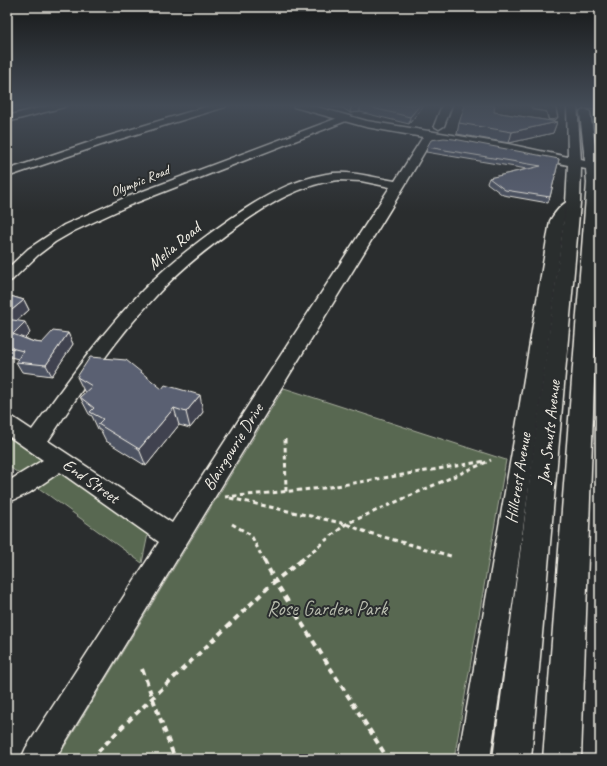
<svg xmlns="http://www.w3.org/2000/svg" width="607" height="766" font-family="Caveat,sans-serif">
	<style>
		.green { fill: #586851; stroke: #a6ac9c }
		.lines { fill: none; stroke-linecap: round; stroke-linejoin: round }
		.minor-casing { stroke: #f4f1e8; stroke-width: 3 }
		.major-casing { stroke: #f4f1e8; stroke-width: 3 }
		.path-far1 { stroke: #f4f1e8; stroke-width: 3; stroke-dasharray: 4.5 3.5; stroke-linecap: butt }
		.path { stroke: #f4f1e8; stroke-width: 4; stroke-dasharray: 6 4.5; stroke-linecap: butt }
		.minor { fill: #2a2d2e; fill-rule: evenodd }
		.major { fill: #2a2d2e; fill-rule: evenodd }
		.wall { fill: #4d5362; stroke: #f4f1e8 }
		.shaded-wall { fill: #3f4350; stroke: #f4f1e8 }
		.building { fill: #5a6072; stroke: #f4f1e8 }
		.labels { text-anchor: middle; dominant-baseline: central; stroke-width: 4; stroke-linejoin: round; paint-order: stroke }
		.far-street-label { font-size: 14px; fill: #f4f1e8; stroke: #2a2d2e }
		.street-label { font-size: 17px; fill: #f4f1e8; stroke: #2a2d2e }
		.near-park-label { font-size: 20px; fill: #b6baac; stroke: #2a2d2e }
	</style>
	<rect width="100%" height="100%" fill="#2a2d2e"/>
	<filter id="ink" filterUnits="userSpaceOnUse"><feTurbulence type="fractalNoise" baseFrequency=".025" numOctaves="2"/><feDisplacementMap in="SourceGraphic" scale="8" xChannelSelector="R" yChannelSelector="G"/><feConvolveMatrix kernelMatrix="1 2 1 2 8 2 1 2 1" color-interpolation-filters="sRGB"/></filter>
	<g filter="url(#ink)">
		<!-- green -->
		<g class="green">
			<path d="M 588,108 L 598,109 L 600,121 L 600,146 L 596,141 Z"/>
			<path d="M 284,388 L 506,460 L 454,759 L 57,759 Z"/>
			<path d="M 7,436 L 148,534 L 142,563 L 7,465 Z"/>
		</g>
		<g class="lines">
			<!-- minor casing -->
			<g class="minor-casing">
				<g id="minor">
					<path d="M 50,105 L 66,105 L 64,107 L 7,122 L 7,116 Z"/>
					<path d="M 212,105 L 227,105 L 225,107 L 107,143 L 7,177 L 7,170 L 99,139 Z"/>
					<path d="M 442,105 L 452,105 L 444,126 L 439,129 L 434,126 Z"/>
					<path d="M 534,105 L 555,107 L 557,117 L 555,119 L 549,119 L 547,111 L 534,109 L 532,107 Z"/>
					<path d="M 580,105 L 600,105 L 600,109 L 585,108 Z"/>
					<path d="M 343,116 L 348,119 L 346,121 L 130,205 L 74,231 L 55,242 L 38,255 L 12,280 L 7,282 L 7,269 L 28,249 L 64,225 L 122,199 Z"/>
					<path d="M 430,131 L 435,134 L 405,185 L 55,759 L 21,759 L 26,748 L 159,542 L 60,472 L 29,493 L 7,503 L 7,482 L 43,460 L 7,435 L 7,416 L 14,418 L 32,430 C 67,382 101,333 143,290 C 169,263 200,240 230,219 C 259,199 291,180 326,174 C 349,170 371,177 395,181 L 426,132 ZM 339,180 L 361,181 L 390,187 L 172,523 L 48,441 C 81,391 114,340 155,297 C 179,270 209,247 238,226 C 269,204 301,184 339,180 Z"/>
					<path d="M 573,199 L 579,203 L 564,221 L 534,452 L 490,759 L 458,759 L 512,452 L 550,221 C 555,212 563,202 573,199 Z"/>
				</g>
			</g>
			<!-- major casing -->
			<g class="major-casing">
				<path id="major" d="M 293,105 L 310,105 L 367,121 L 508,144 L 568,157 L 567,105 L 577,105 L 581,160 L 585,161 L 580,112 L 585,109 L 590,112 L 600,177 L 600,209 L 581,759 L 543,759 L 587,183 L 586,169 L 581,168 L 580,203 L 531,759 L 493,759 L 566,203 L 568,165 L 508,152 L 366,127 L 294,107 Z"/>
			</g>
			<!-- path-far1 -->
			<g class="path-far1">
				<path d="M 285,439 L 286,493"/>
				<path d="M 225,497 L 324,488 L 486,461"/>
				<path d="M 230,498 L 346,524 L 366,532 L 451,556"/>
				<path d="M 232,524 L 251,535 L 264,561"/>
				<path d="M 300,561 L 346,524 L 491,460"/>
			</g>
			<!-- path -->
			<g class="path">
				<path d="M 264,560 L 275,581 L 388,759"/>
				<path d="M 142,669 L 175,759"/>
				<path d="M 91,759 L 122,727 L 275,581 L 302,560"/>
			</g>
			<!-- minor -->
			<use href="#minor" class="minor"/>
			<!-- major -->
			<use href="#major" class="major"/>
		</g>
		<!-- wall -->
		<g class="wall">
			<path d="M 326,105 L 424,105 L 409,124 L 360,112 L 350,113 L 343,108 L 333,107 Z"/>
			<path d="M 494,112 L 557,122 L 553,133 L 509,143 L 457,134 L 459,123 Z"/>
			<path d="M 427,147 L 559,159 L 550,197 L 548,203 L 503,195 L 487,183 L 489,178 L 527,169 L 426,152 Z"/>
			<path d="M 7,295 L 24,300 L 29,310 L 17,321 L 30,333 L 25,338 L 34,342 L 42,343 L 68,333 L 73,344 L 52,376 L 22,372 L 16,362 L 18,359 L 7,356 Z"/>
			<path d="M 77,377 L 162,389 L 203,412 L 190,428 L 179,425 L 146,466 L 106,441 L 101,431 L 98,429 L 92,416 L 89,414 L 80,397 L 85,393 Z"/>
		</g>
		<!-- shaded-wall -->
		<g class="shaded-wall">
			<path d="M 360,105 L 360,112 L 350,113 L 351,107 Z"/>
			<path d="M 420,105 L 424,105 L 409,124 L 410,117 Z"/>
			<path d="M 557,122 L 553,133 L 509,143 L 512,132 Z"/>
			<path d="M 24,300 L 29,310 L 8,328 L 7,327 L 7,314 Z"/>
			<path d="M 25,322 L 30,333 L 19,344 L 13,334 Z"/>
			<path d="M 68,333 L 73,344 L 52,376 L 46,365 Z"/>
			<path d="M 200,395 L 203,412 L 190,428 L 186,412 Z"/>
			<path d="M 174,408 L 179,425 L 146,466 L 139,449 Z"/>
		</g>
		<!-- building -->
		<g class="building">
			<path d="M 348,105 L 420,105 L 410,117 L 360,105 L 351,107 Z"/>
			<path d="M 465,105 L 495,105 L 494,112 L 557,122 L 512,132 L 459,123 Z"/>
			<path d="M 444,138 L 454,139 L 559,159 L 550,197 L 505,190 L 489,178 L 541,166 L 427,147 L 431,140 Z"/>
			<path d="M 7,295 L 24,300 L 7,314 Z"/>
			<path d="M 7,319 L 25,322 L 13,334 L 34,342 L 42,343 L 53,331 L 68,333 L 46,365 L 16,362 L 23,351 L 7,347 Z"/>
			<path d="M 90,357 L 126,360 L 162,389 L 165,385 L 200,395 L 186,412 L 174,408 L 139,449 L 98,424 L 103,419 L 90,412 L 94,408 L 80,397 L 92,386 L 77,377 Z"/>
		</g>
	</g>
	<!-- sky -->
	<linearGradient id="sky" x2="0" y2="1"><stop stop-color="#171919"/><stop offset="0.5" stop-color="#444c57"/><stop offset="1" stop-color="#444c57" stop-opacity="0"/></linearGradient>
	<rect width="607" height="212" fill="url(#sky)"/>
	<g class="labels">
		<!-- far-street labels -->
		<g class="far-street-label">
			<text transform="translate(140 181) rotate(-22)">Olympic Road</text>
		</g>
		<!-- street labels -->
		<g class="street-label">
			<text transform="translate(174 246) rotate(-40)">Melia Road</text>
			<text transform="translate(549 432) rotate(-84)">Jan Smuts Avenue</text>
			<text transform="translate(233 447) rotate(-58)">Blairgowrie Drive</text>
			<text transform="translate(518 478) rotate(-81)">Hillcrest Avenue</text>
			<text transform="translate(91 481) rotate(35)">End Street</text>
		</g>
		<!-- near-park labels -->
		<g class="near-park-label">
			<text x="327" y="608">Rose Garden Park</text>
		</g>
	</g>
	<!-- margin -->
	<rect width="607" height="766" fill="none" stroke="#2a2d2e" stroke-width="24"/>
	<rect x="12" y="12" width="583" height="742" fill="none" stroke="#f4f1e8" stroke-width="1.5" filter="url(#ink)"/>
</svg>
